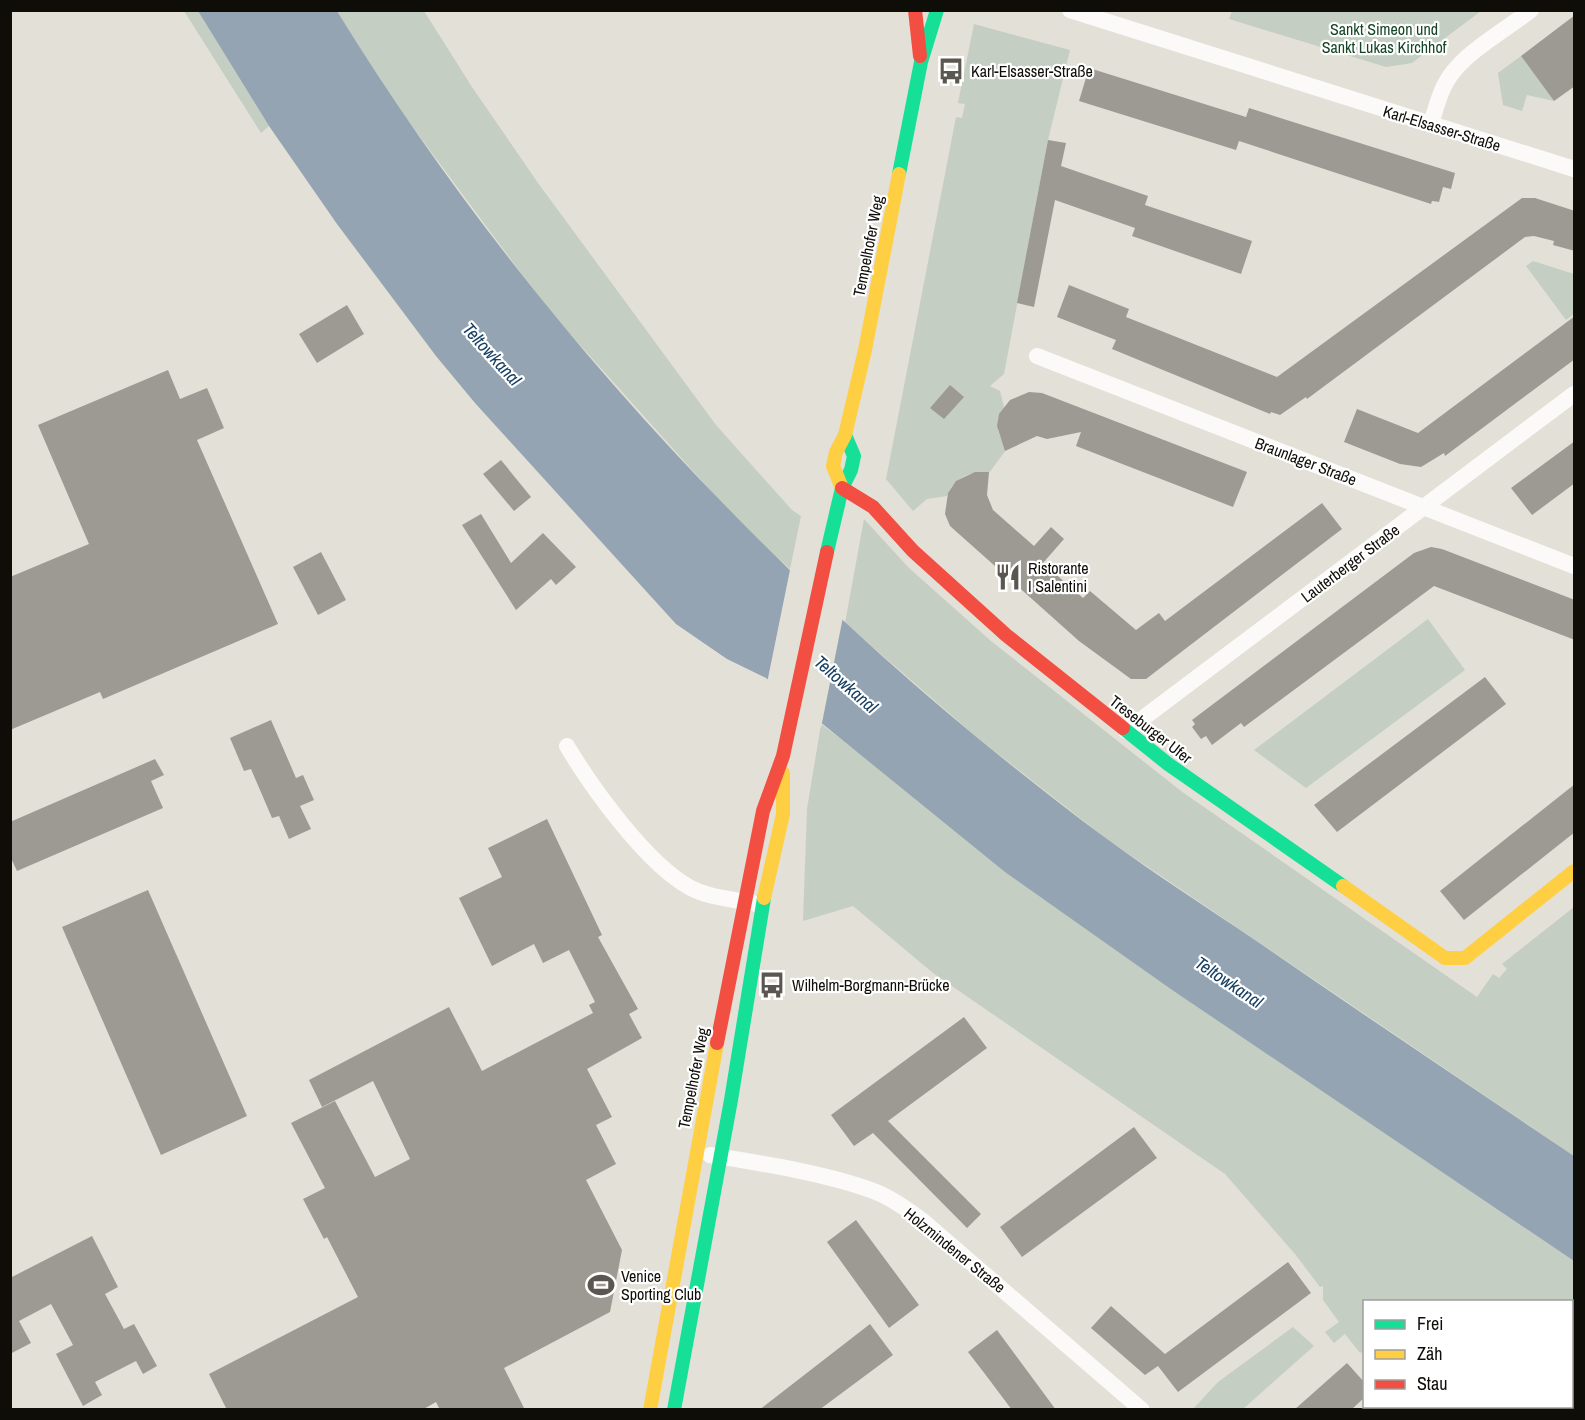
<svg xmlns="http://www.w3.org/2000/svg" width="1585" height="1420" font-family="'Archivo Narrow',sans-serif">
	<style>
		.green { fill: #c5cec2 }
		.water { fill: #94a4b2 }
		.pier { fill: #e3e0d7 }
		.building { fill: #9c9a93 }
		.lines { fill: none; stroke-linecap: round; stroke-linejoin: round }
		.street { stroke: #fbfaf9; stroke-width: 16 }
		.fast { stroke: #16e098; stroke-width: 14 }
		.slow { stroke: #ffcf43; stroke-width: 14 }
		.jam { stroke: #f24e42; stroke-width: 14 }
		.labels { text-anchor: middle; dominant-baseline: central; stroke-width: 4.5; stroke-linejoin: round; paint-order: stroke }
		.park-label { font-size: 16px; fill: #144525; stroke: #fff }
		.poi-label { font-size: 16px; fill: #0f0d08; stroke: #fff; text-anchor: start }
		.street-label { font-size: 16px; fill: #0f0d08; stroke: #fff }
		.water-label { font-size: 18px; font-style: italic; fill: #163f62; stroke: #fff }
	</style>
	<rect width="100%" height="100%" fill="#e3e0d7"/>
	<!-- green -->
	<g class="green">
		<path d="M 184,11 L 198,11 L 269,126 L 261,133 Z"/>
		<path d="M 337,11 L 424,11 L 472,87 L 538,183 L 716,425 L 792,510 L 801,516 L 790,569 L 744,528 L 547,308 L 388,94 Z"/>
		<path d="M 1232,11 L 1232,10 L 1481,11 L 1412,63 L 1386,67 L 1229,19 Z"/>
		<path d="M 974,24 L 1070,50 L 1048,140 L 1004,374 L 990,386 L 1000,391 L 1004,407 L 998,424 L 998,431 L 1006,450 L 989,473 C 970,470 954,478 947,496 L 927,499 L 913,511 L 886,479 L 956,117 L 962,118 L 965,104 L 958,103 Z"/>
		<path d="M 1521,56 L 1554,101 L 1527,95 L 1522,111 L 1503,105 L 1498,73 Z"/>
		<path d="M 1533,261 L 1574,274 L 1574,314 L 1566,320 L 1526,266 Z"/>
		<path d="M 864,519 L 909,568 L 991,641 L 1181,791 L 1477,997 L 1493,974 L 1499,978 L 1507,969 L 1502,964 L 1574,907 L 1574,1156 L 1108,840 L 979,739 L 845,623 Z"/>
		<path d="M 1428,619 L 1465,670 L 1306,788 L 1254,750 Z"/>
		<path d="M 821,724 L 1175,992 L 1574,1261 L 1574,1409 L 1394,1409 L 1391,1407 L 1572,1406 L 1572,1302 L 1364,1302 L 1364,1350 L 1360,1353 L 1345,1334 L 1334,1343 L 1325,1332 L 1339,1322 L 1323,1300 L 1323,1286 L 1320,1287 L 1295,1254 L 1225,1174 L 933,973 L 853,906 L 803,921 L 807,809 Z"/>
		<path d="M 1293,1327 L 1314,1346 L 1243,1409 L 1193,1409 L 1218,1382 Z"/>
	</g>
	<!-- water -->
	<path class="water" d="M 198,11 L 337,11 C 533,330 806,616 1107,839 C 1155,874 1206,907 1255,940 C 1361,1013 1468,1085 1574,1156 L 1574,1261 L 1175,992 L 1005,872 L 766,678 L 727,659 L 676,624 L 475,403 L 436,356 L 337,224 L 269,126 Z"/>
	<!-- pier -->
	<path class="pier" d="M 791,565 L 843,617 L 821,728 L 767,683 Z"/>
	<!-- building -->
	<g class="building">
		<path d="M 1575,15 L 1575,86 L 1554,101 L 1521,56 Z"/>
		<path d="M 1089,68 L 1246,117 L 1249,108 L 1455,173 L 1451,189 L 1443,187 L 1439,202 L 1432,201 L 1431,204 L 1239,141 L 1236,150 L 1079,101 Z"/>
		<path d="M 1048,140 L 1066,143 L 1061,166 L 1148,196 L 1145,205 L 1252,241 L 1241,274 L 1132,236 L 1135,228 L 1055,200 L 1034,307 L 1017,303 Z"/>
		<path d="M 1522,198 L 1535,198 L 1575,211 L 1575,251 L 1553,245 L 1554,241 L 1534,236 L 1525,237 L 1307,399 L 1306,397 L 1280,415 L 1271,412 L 1270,414 L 1112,349 L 1116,340 L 1057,317 L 1069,285 L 1129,309 L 1126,317 L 1277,377 Z"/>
		<path d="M 347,305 L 364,334 L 317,363 L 299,334 Z"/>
		<path d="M 1575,316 L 1575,359 L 1445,456 L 1444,453 L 1421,467 L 1400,464 L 1344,442 L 1357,409 L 1418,433 Z"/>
		<path d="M 168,370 L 180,399 L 207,388 L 224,428 L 197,440 L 278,624 L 103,699 L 100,692 L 10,730 L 10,577 L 89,544 L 38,425 Z"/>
		<path d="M 950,385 L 964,397 L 944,419 L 930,408 Z"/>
		<path d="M 1029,392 L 1042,393 L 1247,472 L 1233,507 L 1076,446 L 1081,432 L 1047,439 L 1037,436 L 1005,451 L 997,426 L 999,414 L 1010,400 Z"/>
		<path d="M 1575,441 L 1575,483 L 1532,515 L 1511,488 Z"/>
		<path d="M 501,460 L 531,497 L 514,511 L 483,474 Z"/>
		<path d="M 975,472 L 989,472 L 987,495 L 993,510 L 1034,546 L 1051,527 L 1064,539 L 1043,563 L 1083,598 L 1090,591 L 1136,630 L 1159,613 L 1165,621 L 1322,503 L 1342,529 L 1146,679 L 1131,679 L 1079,641 L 950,526 L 945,514 L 948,493 L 956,481 Z"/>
		<path d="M 481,514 L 511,563 L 543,533 L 576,567 L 556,585 L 551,579 L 516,610 L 462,525 Z"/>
		<path d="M 1431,547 L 1442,549 L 1575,600 L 1575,640 L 1434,586 L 1244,727 L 1241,723 L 1212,745 L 1206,736 L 1201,739 L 1192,727 L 1195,724 L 1192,720 L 1414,553 Z"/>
		<path d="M 321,552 L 346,600 L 318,615 L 293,567 Z"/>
		<path d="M 1485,677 L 1506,704 L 1337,832 L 1314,805 Z"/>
		<path d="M 271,720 L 296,778 L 303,775 L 314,800 L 300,806 L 311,829 L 289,839 L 279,816 L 272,818 L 251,769 L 244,771 L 230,738 Z"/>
		<path d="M 155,759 L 164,775 L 151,781 L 163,808 L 17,871 L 10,856 L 10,822 Z"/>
		<path d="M 1575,784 L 1575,832 L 1464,920 L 1440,891 Z"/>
		<path d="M 547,819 L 602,935 L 598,937 L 638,1009 L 629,1014 L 642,1038 L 587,1069 L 612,1117 L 596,1125 L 616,1164 L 586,1180 L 622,1250 L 610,1312 L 504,1368 L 525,1410 L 440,1410 L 436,1402 L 422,1410 L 227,1410 L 209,1374 L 358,1297 L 327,1237 L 324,1239 L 303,1199 L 325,1188 L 291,1123 L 335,1101 L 375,1177 L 410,1159 L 373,1081 L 322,1107 L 309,1080 L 449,1007 L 482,1071 L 593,1013 L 589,1005 L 595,1002 L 569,950 L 543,963 L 534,944 L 492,966 L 459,898 L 502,877 L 488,848 Z"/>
		<path d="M 148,890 L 247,1116 L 161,1155 L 62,927 Z"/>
		<path d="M 964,1017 L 987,1048 L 888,1121 L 981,1214 L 967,1228 L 873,1133 L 854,1146 L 831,1115 Z"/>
		<path d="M 1134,1127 L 1157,1158 L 1022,1257 L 1000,1227 Z"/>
		<path d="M 856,1220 L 919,1305 L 889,1328 L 827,1242 Z"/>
		<path d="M 92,1236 L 118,1287 L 105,1294 L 124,1329 L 134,1324 L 157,1366 L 143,1374 L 136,1361 L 95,1382 L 102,1395 L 83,1406 L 56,1354 L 73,1345 L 51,1304 L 19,1321 L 31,1343 L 10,1354 L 10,1278 Z"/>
		<path d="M 1288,1262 L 1311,1293 L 1178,1392 L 1158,1366 L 1145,1375 L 1091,1328 L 1111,1306 L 1165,1354 Z"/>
		<path d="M 870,1324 L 893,1355 L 819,1410 L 759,1410 Z"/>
		<path d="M 997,1330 L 1045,1395 L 1056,1410 L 1012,1410 L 985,1374 L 968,1352 Z"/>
		<path d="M 1347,1363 L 1365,1383 L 1365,1397 L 1351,1410 L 1294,1410 Z"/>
	</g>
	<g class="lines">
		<!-- street -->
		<g class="street">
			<path d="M 1070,10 L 1574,169"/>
			<path d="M 1431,124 C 1436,108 1440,90 1450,76 C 1467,51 1507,29 1531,10"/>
			<path d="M 1037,356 L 1574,566"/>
			<path d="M 1126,731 L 1574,394"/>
			<path d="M 567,746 C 592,788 646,863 689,887 C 708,898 734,899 756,904"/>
			<path d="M 710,1155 C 759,1163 830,1174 876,1192 C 893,1199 908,1210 923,1221 L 1142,1410"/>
		</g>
		<!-- fast -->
		<g class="fast">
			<path d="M 899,174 L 921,62 L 937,10"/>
			<path d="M 827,552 L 842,488 L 851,470 L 854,456 L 845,435"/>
			<path d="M 1123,728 L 1168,764 L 1343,886"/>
			<path d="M 674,1410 L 731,1100 L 764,898"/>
		</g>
		<!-- slow -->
		<g class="slow">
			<path d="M 842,488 L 833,466 L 836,452 L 845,435 L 865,350 L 899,174"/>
			<path d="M 1343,886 L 1445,958 L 1465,958 L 1574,871"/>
			<path d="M 764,898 L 783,814 L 783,773"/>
			<path d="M 650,1410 L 717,1043"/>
		</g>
		<!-- jam -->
		<g class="jam">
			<path d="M 915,10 L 920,56"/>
			<path d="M 842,488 L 873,507 L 913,551 L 1006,635 L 1123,728"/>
			<path d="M 717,1043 L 763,811 L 783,756 L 827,552"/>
		</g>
	</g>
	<!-- icons -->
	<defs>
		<g id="bus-bare" transform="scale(2.07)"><path d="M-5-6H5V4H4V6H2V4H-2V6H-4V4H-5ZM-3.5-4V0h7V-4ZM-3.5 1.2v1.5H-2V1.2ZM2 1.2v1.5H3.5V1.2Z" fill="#595750" stroke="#fff" stroke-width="2.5" paint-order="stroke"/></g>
		<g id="restaurant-bare" transform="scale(2.07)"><path d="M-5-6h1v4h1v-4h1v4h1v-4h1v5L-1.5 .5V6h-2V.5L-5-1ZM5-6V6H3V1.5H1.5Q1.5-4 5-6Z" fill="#595750" stroke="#fff" stroke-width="2.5" paint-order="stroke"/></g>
		<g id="stadium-bare" transform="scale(2.07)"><path d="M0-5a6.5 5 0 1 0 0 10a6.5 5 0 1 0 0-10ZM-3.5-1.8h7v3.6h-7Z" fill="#595750" stroke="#fff" stroke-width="2.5" paint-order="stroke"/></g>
	</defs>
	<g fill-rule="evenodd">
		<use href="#bus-bare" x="951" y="71"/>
		<use href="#restaurant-bare" x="1008" y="577"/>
		<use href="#bus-bare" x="772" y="985"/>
		<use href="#stadium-bare" x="601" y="1285"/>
	</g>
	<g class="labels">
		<!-- park labels -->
		<g class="park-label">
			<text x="1384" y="29">Sankt Simeon und<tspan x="1384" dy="18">Sankt Lukas Kirchhof</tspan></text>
		</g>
		<!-- poi labels -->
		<g class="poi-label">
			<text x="971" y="71">Karl-Elsasser-Straße</text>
			<text x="1028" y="568">Ristorante<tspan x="1028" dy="18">I Salentini</tspan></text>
			<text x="792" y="985">Wilhelm-Borgmann-Brücke</text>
			<text x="621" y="1276">Venice<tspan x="621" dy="18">Sporting Club</tspan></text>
		</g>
		<!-- street labels -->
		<g class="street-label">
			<text transform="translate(1442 128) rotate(17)">Karl-Elsasser-Straße</text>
			<text transform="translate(868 246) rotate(-79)">Tempelhofer Weg</text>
			<text transform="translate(1306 461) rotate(21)">Braunlager Straße</text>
			<text transform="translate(1350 563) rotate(-37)">Lauterberger Straße</text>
			<text transform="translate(1151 729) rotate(38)">Treseburger Ufer</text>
			<text transform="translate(693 1078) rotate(-79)">Tempelhofer Weg</text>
			<text transform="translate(955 1250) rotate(39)">Holzmindener Straße</text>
		</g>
		<!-- water labels -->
		<g class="water-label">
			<text transform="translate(492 354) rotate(48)">Teltowkanal</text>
			<text transform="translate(846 684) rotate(41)">Teltowkanal</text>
			<text transform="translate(1229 982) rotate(34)">Teltowkanal</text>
		</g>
	</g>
	<!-- border -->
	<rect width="1585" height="1420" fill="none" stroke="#0f0d08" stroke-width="24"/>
	<!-- legend -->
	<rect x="1363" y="1300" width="210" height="108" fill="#ffffff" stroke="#9f9e9c" stroke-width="1.5"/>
	<rect x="1375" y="1320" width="30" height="9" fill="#16e098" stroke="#9f9e9c" stroke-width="1.5"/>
	<text x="1417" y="1330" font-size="18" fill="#0f0d08">Frei</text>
	<rect x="1375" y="1350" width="30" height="9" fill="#ffcf43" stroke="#9f9e9c" stroke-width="1.5"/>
	<text x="1417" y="1360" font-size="18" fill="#0f0d08">Zäh</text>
	<rect x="1375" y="1380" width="30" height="9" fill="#f24e42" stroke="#9f9e9c" stroke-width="1.5"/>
	<text x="1417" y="1390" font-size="18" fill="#0f0d08">Stau</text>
</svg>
